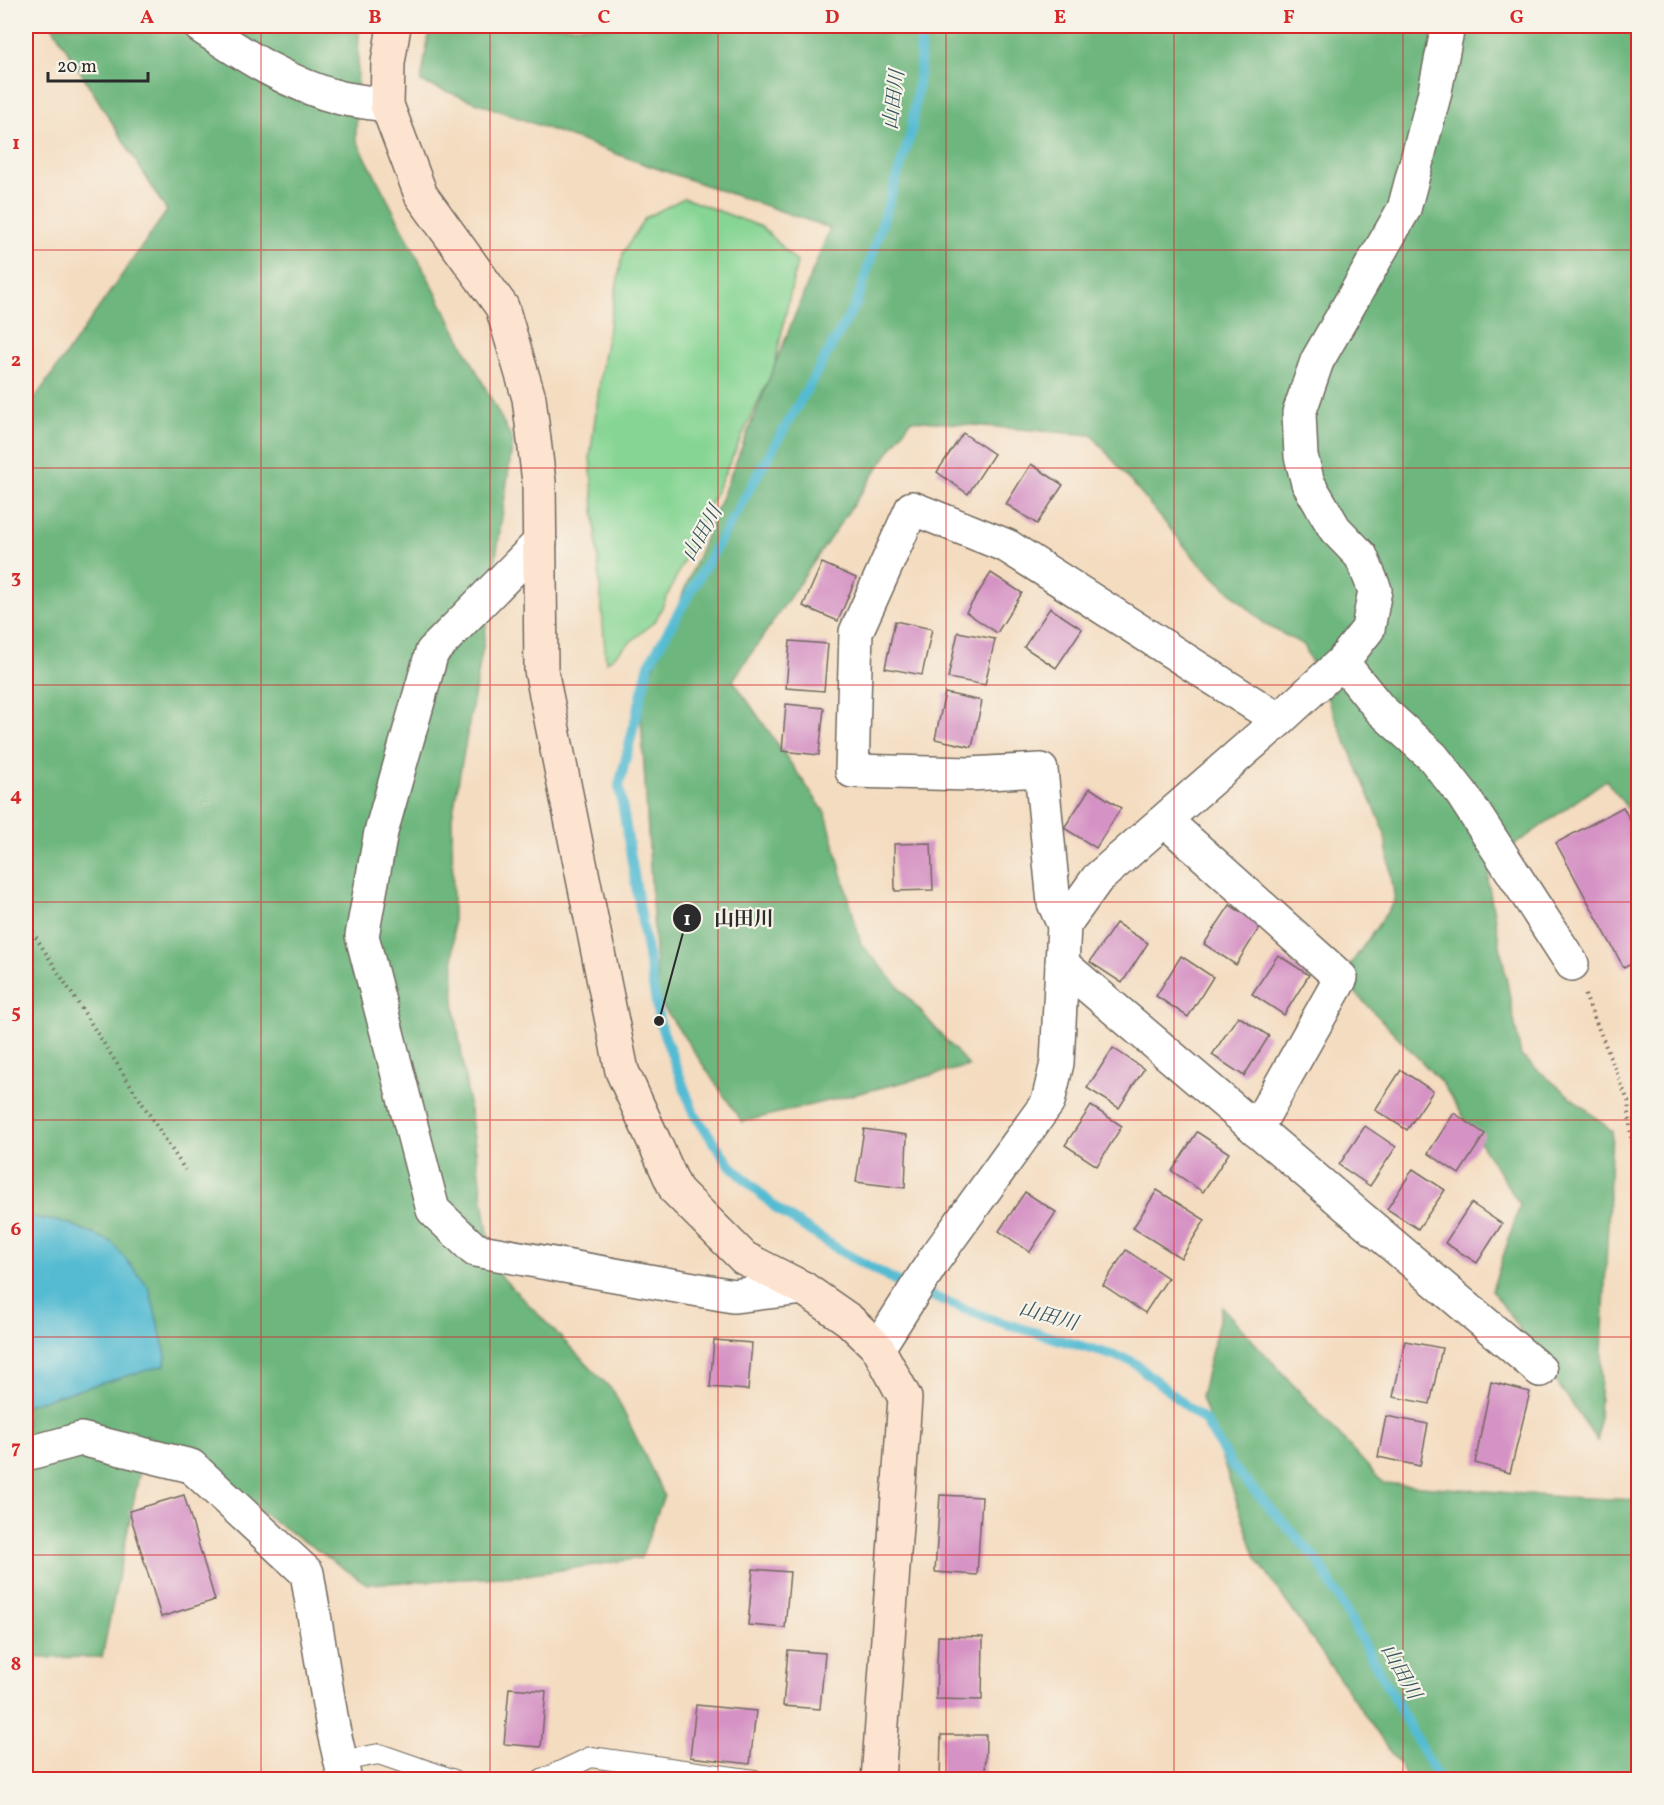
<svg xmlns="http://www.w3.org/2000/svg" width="1664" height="1805" font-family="Vollkorn,'Noto Serif JP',serif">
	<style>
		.green { fill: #87d594; stroke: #598060; stroke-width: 1.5 }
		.forest { fill: #6db67e; stroke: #4c7054; stroke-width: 1.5 }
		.water { fill: #54bbd2; stroke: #40737e; stroke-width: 1.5 }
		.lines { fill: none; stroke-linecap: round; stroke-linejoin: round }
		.stream { stroke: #54bbd2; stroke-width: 10 }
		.building { fill: #d592c4 }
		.lane-casing { stroke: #71695f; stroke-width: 22 }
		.street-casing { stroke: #71695f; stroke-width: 36 }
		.secondary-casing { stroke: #71695f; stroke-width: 36 }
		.path { stroke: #71695f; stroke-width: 4; stroke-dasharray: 1.5 4.5; stroke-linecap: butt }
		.lane { stroke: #fff; stroke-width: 20 }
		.street { stroke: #fff; stroke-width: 33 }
		.secondary { stroke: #fde4d1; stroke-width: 33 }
		.grid { fill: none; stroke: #d62828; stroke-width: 1.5; stroke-opacity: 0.55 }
		.labels { text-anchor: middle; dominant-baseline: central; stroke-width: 4.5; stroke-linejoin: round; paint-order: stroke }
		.water-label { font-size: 20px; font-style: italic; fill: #37565d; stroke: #f7f3e8 }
		.leader { fill: none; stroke: #2b2b2b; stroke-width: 2 }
		.callout-dot { fill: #2b2b2b; stroke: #f7f3e8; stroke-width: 2 }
		.mark-label { font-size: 18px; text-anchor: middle; font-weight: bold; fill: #fff }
		.callout-label { font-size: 20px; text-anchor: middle; font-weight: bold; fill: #2b2b2b; stroke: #f7f3e8; stroke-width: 4.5; stroke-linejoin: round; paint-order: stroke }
		.neatline { fill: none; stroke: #d62828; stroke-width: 2 }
		.grid-label { font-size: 20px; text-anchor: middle; font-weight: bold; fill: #d62828 }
	</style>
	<rect width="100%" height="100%" fill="#f7f3e8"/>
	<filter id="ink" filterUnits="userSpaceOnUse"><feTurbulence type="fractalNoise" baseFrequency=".0167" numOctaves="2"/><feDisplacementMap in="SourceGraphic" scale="12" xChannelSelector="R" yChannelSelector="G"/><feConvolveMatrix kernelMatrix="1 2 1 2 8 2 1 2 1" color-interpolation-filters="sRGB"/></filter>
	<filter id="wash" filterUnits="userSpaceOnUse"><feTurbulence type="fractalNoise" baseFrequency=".008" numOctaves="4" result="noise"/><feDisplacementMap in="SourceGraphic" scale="24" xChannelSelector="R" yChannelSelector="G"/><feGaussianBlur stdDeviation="1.35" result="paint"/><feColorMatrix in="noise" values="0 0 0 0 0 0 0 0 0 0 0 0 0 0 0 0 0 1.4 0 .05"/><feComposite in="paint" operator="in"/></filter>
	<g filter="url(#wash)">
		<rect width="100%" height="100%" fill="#f4dcc0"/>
		<!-- green -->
		<path class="green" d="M 684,198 L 762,227 L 797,262 L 774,368 L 656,620 L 606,663 L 590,457 L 603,358 L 623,253 L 645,218 Z"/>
		<!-- forest -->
		<g class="forest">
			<path d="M 52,26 L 359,26 L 356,139 L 513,441 L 483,647 L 452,817 L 454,1002 L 493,1268 L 614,1392 L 664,1495 L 641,1558 L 520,1576 L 367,1584 L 147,1435 L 102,1657 L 26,1658 L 26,411 L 167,211 Z"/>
			<path d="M 430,26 L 1638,26 L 1638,822 L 1606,780 L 1492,861 L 1488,882 L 1521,1056 L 1612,1131 L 1598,1441 L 1492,1290 L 1520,1205 L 1442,1083 L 1341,978 L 1395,901 L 1384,830 L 1304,645 L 1266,625 L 1197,561 L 1092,435 L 911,420 L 733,680 L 826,814 L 861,944 L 969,1066 L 742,1122 L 658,999 L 640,700 L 830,228 L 644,164 L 421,82 Z"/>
			<path d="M 1222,1307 L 1383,1483 L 1562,1497 L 1638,1500 L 1638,1779 L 1409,1779 L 1256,1558 L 1201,1397 Z"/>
		</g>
		<!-- water -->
		<path class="water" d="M 26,1216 L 68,1223 L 112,1242 L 149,1288 L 166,1355 L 165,1365 L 26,1405 Z"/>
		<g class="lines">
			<!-- stream -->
			<path class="stream" d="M 921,26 L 920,70 L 911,133 L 857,302 L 649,664 L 619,786 L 659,1021 L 694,1114 L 730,1165 L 778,1210 L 844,1253 L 904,1285 L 990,1319 L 1132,1361 L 1205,1421 L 1232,1466 L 1319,1562 L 1439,1780"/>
		</g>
		<g id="blocks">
			<!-- building -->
			<g class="building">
				<path d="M 963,433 L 994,454 L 968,494 L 937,472 Z"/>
				<path d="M 1031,464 L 1063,485 L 1037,524 L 1006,504 Z"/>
				<path d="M 822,563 L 856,578 L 838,621 L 803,606 Z"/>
				<path d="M 991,573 L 1022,593 L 997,633 L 966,612 Z"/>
				<path d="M 1050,608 L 1082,629 L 1056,668 L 1024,647 Z"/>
				<path d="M 895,621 L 932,629 L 922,675 L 885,668 Z"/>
				<path d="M 958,632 L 995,639 L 985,685 L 948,678 Z"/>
				<path d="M 790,641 L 828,644 L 824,691 L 786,688 Z"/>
				<path d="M 945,693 L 982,701 L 972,747 L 935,739 Z"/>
				<path d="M 786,704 L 824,708 L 819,755 L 782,751 Z"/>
				<path d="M 1090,788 L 1121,808 L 1096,848 L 1064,828 Z"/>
				<path d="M 1623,807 L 1638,836 L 1638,960 L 1624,968 L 1556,843 Z"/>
				<path d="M 931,843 L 933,890 L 895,891 L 894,844 Z"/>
				<path d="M 1230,905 L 1261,925 L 1236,965 L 1204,944 Z"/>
				<path d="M 1116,923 L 1148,943 L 1122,983 L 1090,962 Z"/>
				<path d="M 1278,955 L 1309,975 L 1284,1015 L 1252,994 Z"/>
				<path d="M 1181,956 L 1213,977 L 1188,1017 L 1156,996 Z"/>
				<path d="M 1238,1016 L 1269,1036 L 1244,1076 L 1212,1055 Z"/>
				<path d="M 1113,1048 L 1144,1069 L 1119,1108 L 1087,1088 Z"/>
				<path d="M 1401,1070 L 1433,1091 L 1407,1130 L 1375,1110 Z"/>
				<path d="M 1091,1106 L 1122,1126 L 1097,1166 L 1065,1145 Z"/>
				<path d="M 1454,1113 L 1485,1134 L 1459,1174 L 1428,1153 Z"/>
				<path d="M 1365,1126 L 1396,1147 L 1370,1186 L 1339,1165 Z"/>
				<path d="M 864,1129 L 907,1135 L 905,1188 L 856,1182 Z"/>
				<path d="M 1197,1132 L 1229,1153 L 1203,1192 L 1172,1171 Z"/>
				<path d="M 1413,1169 L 1445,1190 L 1418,1229 L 1387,1209 Z"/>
				<path d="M 1157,1190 L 1205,1220 L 1181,1258 L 1133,1228 Z"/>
				<path d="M 1025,1192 L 1056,1212 L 1030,1252 L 999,1231 Z"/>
				<path d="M 1471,1203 L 1502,1224 L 1477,1263 L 1445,1243 Z"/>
				<path d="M 1126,1250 L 1168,1278 L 1145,1313 L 1103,1285 Z"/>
				<path d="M 714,1340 L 752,1343 L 748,1390 L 710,1387 Z"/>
				<path d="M 1405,1341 L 1442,1348 L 1430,1404 L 1393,1397 Z"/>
				<path d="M 1491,1382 L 1530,1392 L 1510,1473 L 1475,1463 Z"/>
				<path d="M 1386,1416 L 1428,1424 L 1420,1466 L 1378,1457 Z"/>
				<path d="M 184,1495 L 215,1600 L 161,1617 L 129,1511 Z"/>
				<path d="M 940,1495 L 982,1497 L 977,1575 L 935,1572 Z"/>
				<path d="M 753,1569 L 790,1572 L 785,1628 L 748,1625 Z"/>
				<path d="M 938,1636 L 983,1637 L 982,1700 L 936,1699 Z"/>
				<path d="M 788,1650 L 825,1653 L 820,1709 L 783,1706 Z"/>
				<path d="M 509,1688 L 546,1691 L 541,1747 L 504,1744 Z"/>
				<path d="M 696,1705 L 756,1711 L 750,1764 L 690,1757 Z"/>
				<path d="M 941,1735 L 986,1735 L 985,1780 L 940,1780 Z"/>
				<path d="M 546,1771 L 583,1774 L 583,1780 L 546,1780 Z"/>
			</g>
		</g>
	</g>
	<g filter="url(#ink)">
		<use href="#blocks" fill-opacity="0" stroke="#71695f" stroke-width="1.5"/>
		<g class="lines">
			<!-- lane casing -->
			<g class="lane-casing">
				<g id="lane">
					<path d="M 341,1761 L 379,1754 L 454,1780"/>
					<path d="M 542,1780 L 591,1757 L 754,1780"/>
				</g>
			</g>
			<!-- street casing -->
			<g class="street-casing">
				<g id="street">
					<path d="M 200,26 C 244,55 289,85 341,98 C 356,101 372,103 387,105"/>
					<path d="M 540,542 L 432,652 L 381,832 L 362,936 L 433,1210 L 475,1250 L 733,1296 L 803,1288"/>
					<path d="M 1342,662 L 1380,709 L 1433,757 L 1462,794 L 1572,964"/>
					<path d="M 1166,821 L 1341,978 L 1256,1129"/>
					<path d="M 1064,925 L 1054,903 L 1041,770 L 970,774 L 852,771 L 856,632 L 912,508 L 1007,546 L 1279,720"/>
					<path d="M 1062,964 L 1540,1370"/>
					<path d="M 878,1348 L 934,1260 L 1048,1102 L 1057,1063 L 1064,925 L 1097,879 L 1279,720 L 1342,662 L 1368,629 L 1375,590 L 1361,556 L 1335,529 L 1308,483 L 1301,456 L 1299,413 L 1317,361 L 1404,209 L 1434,96 L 1448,26"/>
					<path d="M 26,1454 L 81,1439 L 191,1466 L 307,1573 L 333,1728 L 345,1780"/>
				</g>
			</g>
			<!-- secondary casing -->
			<g class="secondary-casing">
				<path id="secondary" d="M 394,26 L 388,63 L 387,105 L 421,195 L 502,307 L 529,398 L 539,482 L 541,670 L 622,1071 L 676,1190 L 744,1258 L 803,1288 L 849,1320 L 878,1348 L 905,1398 L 878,1780"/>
			</g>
			<!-- path -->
			<g class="path">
				<path d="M 26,922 L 185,1170"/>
				<path d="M 1585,995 L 1628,1101 L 1638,1221 L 1632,1272 L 1638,1289"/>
			</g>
			<!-- lane -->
			<use href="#lane" class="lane"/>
			<!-- street -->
			<use href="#street" class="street"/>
			<!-- secondary -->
			<use href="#secondary" class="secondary"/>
		</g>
	</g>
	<!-- grid -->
	<path class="grid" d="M 261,26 L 261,1780M 490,26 L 490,1780M 718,26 L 718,1780M 946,26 L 946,1780M 1174,26 L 1174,1780M 1403,26 L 1403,1780M 26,250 L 1638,250M 26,468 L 1638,468M 26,685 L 1638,685M 26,902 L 1638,902M 26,1120 L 1638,1120M 26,1337 L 1638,1337M 26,1555 L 1638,1555"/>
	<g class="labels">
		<!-- water labels -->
		<g class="water-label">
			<text transform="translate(895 100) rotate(-83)">山田川</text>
			<text transform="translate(703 534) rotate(-60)">山田川</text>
			<text transform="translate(1048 1317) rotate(16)">山田川</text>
			<text transform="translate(1400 1672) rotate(61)">山田川</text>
		</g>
	</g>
	<!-- callouts -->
	<path class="leader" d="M659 1021L687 918"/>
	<g class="callout-dot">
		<circle cx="659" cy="1021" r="6"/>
		<circle cx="687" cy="918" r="15"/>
	</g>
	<g class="mark-label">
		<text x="687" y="925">1</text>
	</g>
	<g class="callout-label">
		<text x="744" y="925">山田川</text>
	</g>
	<!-- margin -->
	<rect width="1664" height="1805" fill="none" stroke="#f7f3e8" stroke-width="66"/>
	<!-- scale -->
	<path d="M48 72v9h100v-9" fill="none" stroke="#2b2b2b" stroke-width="3"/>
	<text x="57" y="72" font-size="18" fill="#2b2b2b" stroke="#f7f3e8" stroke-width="4.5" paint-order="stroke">20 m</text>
	<rect x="33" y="33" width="1598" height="1739" class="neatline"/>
	<g class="grid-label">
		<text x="147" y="23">A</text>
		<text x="375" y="23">B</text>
		<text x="604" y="23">C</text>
		<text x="832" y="23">D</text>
		<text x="1060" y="23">E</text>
		<text x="1289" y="23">F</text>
		<text x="1517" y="23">G</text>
		<text x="16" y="149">1</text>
		<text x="16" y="366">2</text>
		<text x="16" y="583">3</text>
		<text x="16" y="801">4</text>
		<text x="16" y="1018">5</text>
		<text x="16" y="1235">6</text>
		<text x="16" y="1453">7</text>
		<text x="16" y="1670">8</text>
	</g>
</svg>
